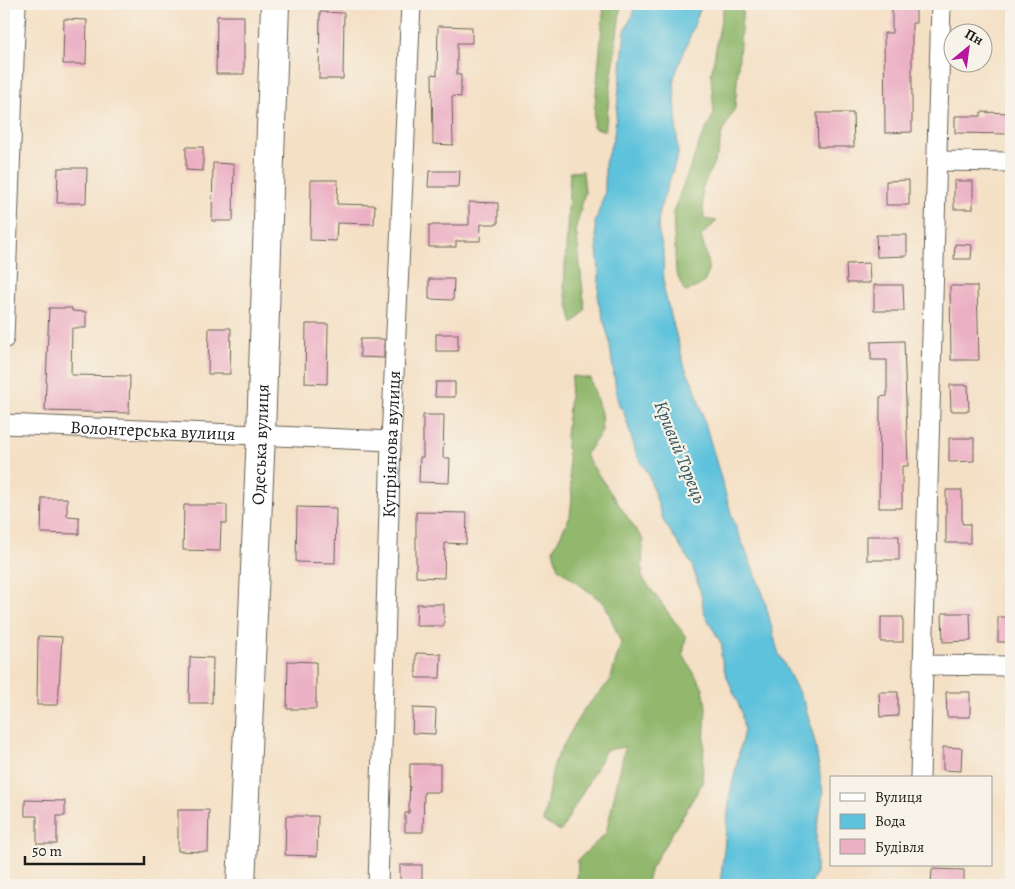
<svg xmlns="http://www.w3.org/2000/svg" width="1015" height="889" font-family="Alegreya,serif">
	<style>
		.forest { fill: #91b86d; stroke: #566a44 }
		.water { fill: #5ec2dc; stroke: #3d6f7c }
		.building { fill: #ecb0c5 }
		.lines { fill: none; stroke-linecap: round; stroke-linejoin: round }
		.street-casing { stroke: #686157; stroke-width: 21 }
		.secondary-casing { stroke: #686157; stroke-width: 30 }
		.street { stroke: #fff; stroke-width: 19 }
		.secondary { stroke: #fff; stroke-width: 28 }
		.labels { text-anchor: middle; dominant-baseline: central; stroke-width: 4.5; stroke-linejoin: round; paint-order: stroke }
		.street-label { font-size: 18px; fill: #1c1c1c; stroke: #f7f3e8 }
		.water-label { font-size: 19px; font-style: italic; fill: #33565f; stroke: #f7f3e8 }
	</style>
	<rect width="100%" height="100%" fill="#f7f3e8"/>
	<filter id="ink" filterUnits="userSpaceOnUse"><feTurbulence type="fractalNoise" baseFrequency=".02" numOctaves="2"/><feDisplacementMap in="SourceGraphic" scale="10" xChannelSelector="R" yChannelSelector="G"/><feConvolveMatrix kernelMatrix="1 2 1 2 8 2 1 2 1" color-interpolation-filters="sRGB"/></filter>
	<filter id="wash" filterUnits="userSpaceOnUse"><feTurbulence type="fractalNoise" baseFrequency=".0096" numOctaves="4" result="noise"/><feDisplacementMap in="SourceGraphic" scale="20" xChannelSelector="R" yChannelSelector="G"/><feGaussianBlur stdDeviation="1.12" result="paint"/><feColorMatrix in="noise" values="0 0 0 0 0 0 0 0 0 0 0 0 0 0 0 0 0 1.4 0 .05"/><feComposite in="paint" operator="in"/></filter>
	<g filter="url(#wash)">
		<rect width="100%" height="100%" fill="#f4e0c5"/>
		<!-- forest -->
		<g class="forest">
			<path d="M 604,4 L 621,4 L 605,131 L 593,127 Z"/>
			<path d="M 724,4 L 743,4 L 735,108 L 722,133 L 718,153 L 702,189 L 704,219 L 717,221 L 701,236 C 704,248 714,272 703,283 C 699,287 690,289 685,292 L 676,273 L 673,212 L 701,139 L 714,114 L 711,75 Z"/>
			<path d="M 583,171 L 585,192 L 576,228 L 585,310 L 573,324 L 564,288 L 570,172 Z"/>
			<path d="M 572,376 L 590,378 L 601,413 L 602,432 L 585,455 L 643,540 L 642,577 L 686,637 L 683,655 L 703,688 L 706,707 L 702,784 L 651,868 L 646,885 L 577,885 L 578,860 L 606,833 L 625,747 L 606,750 L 561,831 L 543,822 L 554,762 L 583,710 L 610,681 L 621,643 L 605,604 L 558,568 L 553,550 L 570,516 L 572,497 L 566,436 Z"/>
		</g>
		<!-- water -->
		<path class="water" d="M 634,4 L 702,4 L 674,78 L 678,155 L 659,211 L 658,230 L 663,250 L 664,290 L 685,368 L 694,385 L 733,520 L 763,594 L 778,652 L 805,705 L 815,743 L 823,793 L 816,833 L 816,873 L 810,885 L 720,885 L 730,795 L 744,730 L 741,711 L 725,672 L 721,656 L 722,645 L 704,613 L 701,594 L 692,565 L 663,520 L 648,473 L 637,456 L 623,409 L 620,408 L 617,398 L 609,339 L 598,301 L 599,272 L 595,223 L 605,192 L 605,163 L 614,136 L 625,31 L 633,14 Z"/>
		<g id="blocks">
			<!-- building -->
			<g class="building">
				<path d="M 892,5 L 916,5 L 916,23 L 912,23 L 912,132 L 885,133 L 884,33 L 892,33 Z"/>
				<path d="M 320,12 L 344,13 L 343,79 L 319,79 Z"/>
				<path d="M 217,16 L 244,16 L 244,74 L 216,74 Z"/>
				<path d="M 64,19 L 87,20 L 86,64 L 63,64 Z"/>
				<path d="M 438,26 L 472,27 L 472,43 L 457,43 L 457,75 L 461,75 L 461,97 L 452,96 L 453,145 L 433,144 L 432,74 L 437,75 Z"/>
				<path d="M 981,112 L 1011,113 L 1011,134 L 955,133 L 955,116 L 981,116 Z"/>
				<path d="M 817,113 L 853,113 L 854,147 L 818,147 Z"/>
				<path d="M 186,147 L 203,147 L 203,171 L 186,170 Z"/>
				<path d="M 213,163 L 234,164 L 233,221 L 212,221 Z"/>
				<path d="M 58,168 L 87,168 L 86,203 L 57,203 Z"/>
				<path d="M 429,171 L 460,171 L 459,187 L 428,187 Z"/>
				<path d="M 311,180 L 338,180 L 337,204 L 375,205 L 374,224 L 337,223 L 336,241 L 310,240 Z"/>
				<path d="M 909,180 L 909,205 L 886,205 L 886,181 Z"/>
				<rect x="954" y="181" width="19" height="28"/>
				<path d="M 469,202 L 498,203 L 498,224 L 481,224 L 480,241 L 456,241 L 456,247 L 429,247 L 429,225 L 469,225 Z"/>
				<path d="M 876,235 L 907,235 L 907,256 L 877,257 Z"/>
				<path d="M 955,244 L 972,245 L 971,259 L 954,259 Z"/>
				<path d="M 869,263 L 870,283 L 847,283 L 846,264 Z"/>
				<path d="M 429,279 L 454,279 L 453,300 L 429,299 Z"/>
				<path d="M 874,285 L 903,285 L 904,311 L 874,311 Z"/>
				<path d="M 950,286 L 977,286 L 979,360 L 951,360 Z"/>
				<path d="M 49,308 L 72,308 L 72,311 L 86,312 L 86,328 L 72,328 L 71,375 L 130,376 L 129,413 L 45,411 Z"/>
				<path d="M 306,324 L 328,324 L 327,384 L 305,383 Z"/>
				<path d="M 209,328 L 231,328 L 230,374 L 208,374 Z"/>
				<rect x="436" y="334" width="22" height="17"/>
				<path d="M 360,339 L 384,339 L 384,358 L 360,357 Z"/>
				<path d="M 904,341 L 908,466 L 902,466 L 902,508 L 879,508 L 880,397 L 887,396 L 887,360 L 871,360 L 871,342 Z"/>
				<path d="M 436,382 L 455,382 L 455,397 L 435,397 Z"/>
				<path d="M 950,385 L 968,385 L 969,411 L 951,411 Z"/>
				<path d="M 423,415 L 444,415 L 443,458 L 450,458 L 449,483 L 419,482 L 420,457 L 423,457 Z"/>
				<path d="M 949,438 L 974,438 L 974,461 L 949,462 Z"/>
				<path d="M 946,490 L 962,490 L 962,524 L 970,524 L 970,543 L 946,543 Z"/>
				<path d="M 42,498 L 67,498 L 67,516 L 79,517 L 79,534 L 41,533 Z"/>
				<path d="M 184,505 L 227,505 L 227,523 L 221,523 L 220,551 L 183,550 Z"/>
				<path d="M 297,507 L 336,508 L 335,563 L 296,562 Z"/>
				<path d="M 416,512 L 467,513 L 466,544 L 445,543 L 444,578 L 416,577 Z"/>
				<rect x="867" y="536" width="32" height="24"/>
				<path d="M 417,604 L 444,604 L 444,626 L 416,626 Z"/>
				<path d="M 942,613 L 970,613 L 971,641 L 943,642 Z"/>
				<rect x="881" y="617" width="22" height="25"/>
				<rect x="998" y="617" width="13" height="25"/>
				<path d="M 38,636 L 62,637 L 58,705 L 37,705 Z"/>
				<path d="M 416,653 L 441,654 L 440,678 L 416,678 Z"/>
				<path d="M 190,657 L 213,658 L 212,703 L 189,703 Z"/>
				<path d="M 288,661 L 316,662 L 316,709 L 287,709 Z"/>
				<path d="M 879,692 L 898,692 L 898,716 L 880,717 Z"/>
				<path d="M 946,692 L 970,692 L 970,717 L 947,717 Z"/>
				<path d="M 413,708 L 436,709 L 435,734 L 412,733 Z"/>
				<path d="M 943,747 L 962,748 L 961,771 L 943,770 Z"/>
				<path d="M 410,764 L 440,764 L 440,792 L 424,792 L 423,832 L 405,832 L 405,813 L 409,813 Z"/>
				<path d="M 25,800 L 65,801 L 65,816 L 57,816 L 57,844 L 37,844 L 37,816 L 25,816 Z"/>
				<path d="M 178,810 L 209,810 L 208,852 L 178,851 Z"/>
				<path d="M 286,816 L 318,816 L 317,856 L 285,855 Z"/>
				<rect x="400" y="865" width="22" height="20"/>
				<path d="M 932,869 L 964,870 L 964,885 L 931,885 Z"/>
			</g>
		</g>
	</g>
	<g filter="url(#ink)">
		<use href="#blocks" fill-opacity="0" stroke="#686157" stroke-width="1"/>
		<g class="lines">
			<!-- street casing -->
			<g class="street-casing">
				<g id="street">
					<path d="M 937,161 L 1011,162"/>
					<path d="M 4,339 L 16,4"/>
					<path id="s1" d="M 4,424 L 391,441"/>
					<path d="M 923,665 L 1011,666"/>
					<path d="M 920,778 L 941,4"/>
					<path id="s2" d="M 378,885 L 391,441 L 411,4"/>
				</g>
			</g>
			<!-- secondary casing -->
			<g class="secondary-casing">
				<g id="secondary">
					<path id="s3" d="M 241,885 L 261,434 L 275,4"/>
				</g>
			</g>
			<!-- street -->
			<use href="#street" class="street"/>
			<!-- secondary -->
			<use href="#secondary" class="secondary"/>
		</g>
	</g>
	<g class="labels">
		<!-- street labels -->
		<g class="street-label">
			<text stroke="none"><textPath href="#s1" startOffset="149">Волонтерська вулиця</textPath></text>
			<text stroke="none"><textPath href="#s2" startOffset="441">Купріянова вулиця</textPath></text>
			<text stroke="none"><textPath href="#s3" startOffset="441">Одеська вулиця</textPath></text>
		</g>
		<!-- water labels -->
		<g class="water-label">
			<text transform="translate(680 452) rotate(68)">Кривий Торець</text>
		</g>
	</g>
	<!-- margin -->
	<rect width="1015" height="889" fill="none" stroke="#f7f3e8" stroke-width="20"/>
	<!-- legend -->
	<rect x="830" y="776" width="162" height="90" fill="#f7f3e8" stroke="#9f9d96"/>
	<rect x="840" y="793" width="25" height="8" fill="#ffffff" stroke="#9f9d96"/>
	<text x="875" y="802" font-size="15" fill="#1c1c1c">Вулиця</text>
	<rect x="840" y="814" width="25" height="15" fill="#5ec2dc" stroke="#9f9d96"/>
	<text x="875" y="826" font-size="15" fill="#1c1c1c">Вода</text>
	<rect x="840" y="839" width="25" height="15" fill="#ecb0c5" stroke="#9f9d96"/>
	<text x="875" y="852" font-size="15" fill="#1c1c1c">Будівля</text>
	<!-- north arrow -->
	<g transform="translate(968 48) rotate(29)"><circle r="24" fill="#f7f3e8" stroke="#9f9d96"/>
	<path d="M0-4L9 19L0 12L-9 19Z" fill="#b5179e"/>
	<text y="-8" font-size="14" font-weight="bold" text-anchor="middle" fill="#1c1c1c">Пн</text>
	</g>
	<!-- scale -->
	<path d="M25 856v8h119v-8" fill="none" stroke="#1c1c1c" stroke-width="2.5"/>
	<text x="32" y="856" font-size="15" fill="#1c1c1c" stroke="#f7f3e8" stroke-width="4" paint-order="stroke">50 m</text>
</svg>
